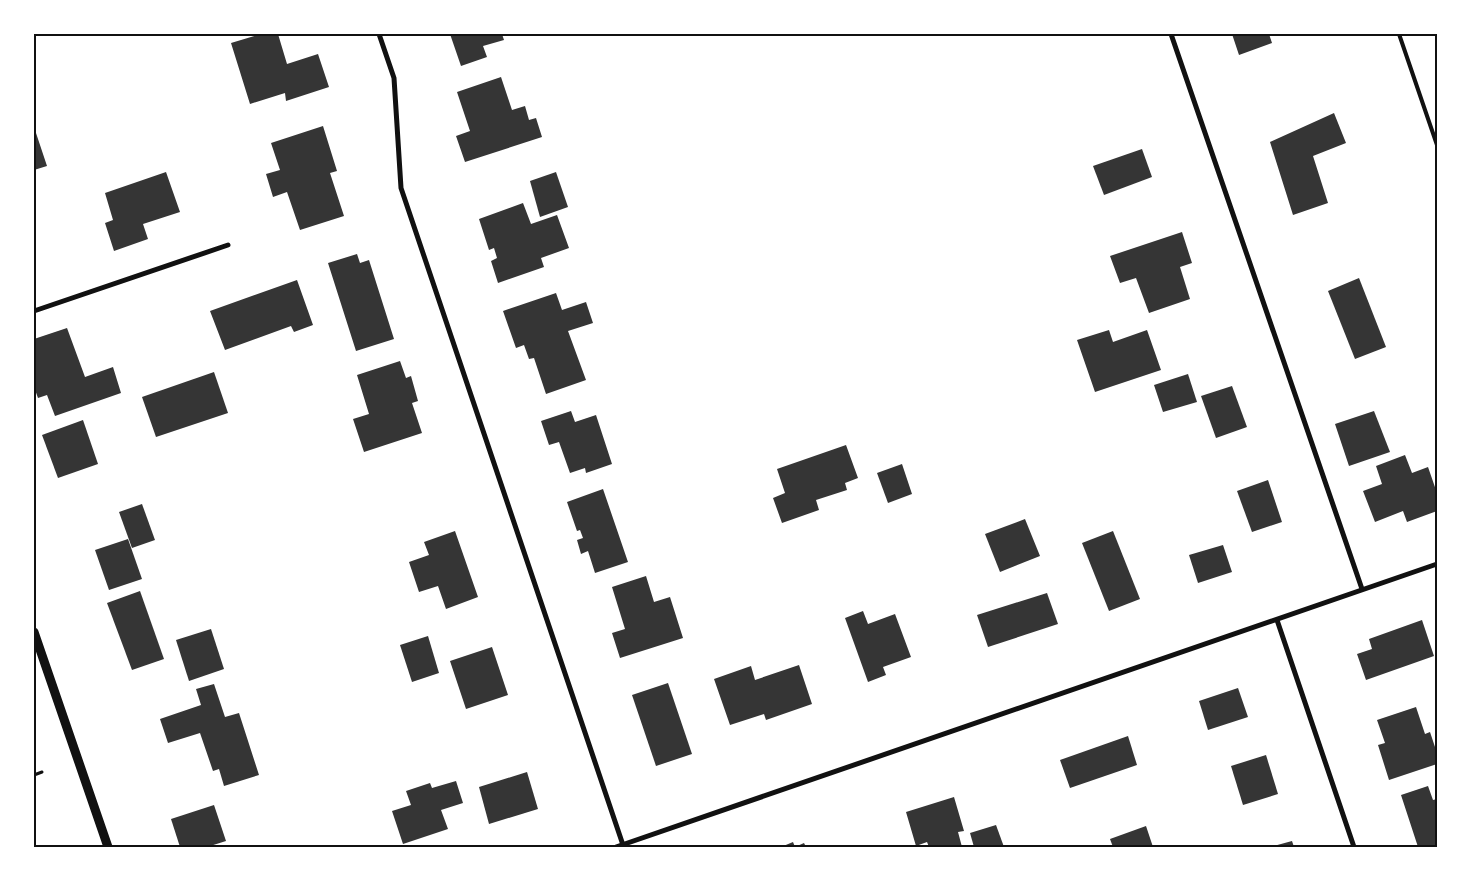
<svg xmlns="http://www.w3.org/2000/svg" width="1471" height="881" font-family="'Fira Sans',sans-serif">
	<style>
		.building { fill: #353535 }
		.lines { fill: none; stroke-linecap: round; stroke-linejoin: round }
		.path { stroke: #111; stroke-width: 3 }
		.service { stroke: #111; stroke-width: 4 }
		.minor { stroke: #111; stroke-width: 5 }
		.tertiary { stroke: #111; stroke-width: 9 }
		.neatline { fill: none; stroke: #111; stroke-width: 2 }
	</style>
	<rect width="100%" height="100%" fill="#fff"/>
	<!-- building -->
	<g class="building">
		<path d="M 261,34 L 278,34 L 287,64 L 318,54 L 329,87 L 286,101 L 285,93 L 250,104 L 231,43 Z"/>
		<path d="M 450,34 L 502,34 L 504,40 L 483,46 L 487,57 L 461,66 Z"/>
		<path d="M 1232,34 L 1269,34 L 1272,43 L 1239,55 Z"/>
		<path d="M 501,77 L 512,110 L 525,106 L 529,120 L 536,118 L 542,137 L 465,162 L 456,136 L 470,131 L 457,92 Z"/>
		<path d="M 1334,113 L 1346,143 L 1313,156 L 1328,203 L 1293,215 L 1270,142 Z"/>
		<path d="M 323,126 L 337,171 L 330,173 L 344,216 L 300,230 L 287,192 L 273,197 L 266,174 L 280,170 L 271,143 Z"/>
		<path d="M 36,133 L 47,166 L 34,170 L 34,134 Z"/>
		<path d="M 1142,149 L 1152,177 L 1104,195 L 1093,166 Z"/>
		<path d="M 166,172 L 180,212 L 143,224 L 148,239 L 114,251 L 105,223 L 113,220 L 105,193 Z"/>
		<path d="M 556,172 L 568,207 L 540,217 L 530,181 Z"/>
		<path d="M 523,203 L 531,224 L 557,215 L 569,248 L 541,258 L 544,267 L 498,283 L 491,261 L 497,258 L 494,248 L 489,250 L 479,219 Z"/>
		<path d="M 1182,232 L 1192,263 L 1180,267 L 1190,299 L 1149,313 L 1136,278 L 1120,283 L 1110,256 Z"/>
		<path d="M 357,254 L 360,263 L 369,260 L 394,339 L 356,351 L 328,263 Z"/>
		<path d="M 1359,278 L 1386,347 L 1355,359 L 1328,291 Z"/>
		<path d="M 297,280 L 313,325 L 294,332 L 291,326 L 225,350 L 210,311 Z"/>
		<path d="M 556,293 L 562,310 L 586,302 L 593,323 L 568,331 L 586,380 L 546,394 L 534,358 L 529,359 L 524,345 L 516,348 L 503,311 Z"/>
		<path d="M 67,328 L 85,377 L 113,367 L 121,393 L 55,416 L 47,395 L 38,398 L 34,387 L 34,339 Z"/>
		<path d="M 1109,330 L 1113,342 L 1147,330 L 1161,370 L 1095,392 L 1077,340 Z"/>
		<path d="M 400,361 L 406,378 L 411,376 L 418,401 L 412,403 L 422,433 L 364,452 L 353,419 L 369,414 L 357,375 Z"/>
		<path d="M 214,372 L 228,413 L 156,437 L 142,397 Z"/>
		<path d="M 1188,374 L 1197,402 L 1163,412 L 1154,385 Z"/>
		<path d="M 1232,386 L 1247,427 L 1216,438 L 1201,396 Z"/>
		<path d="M 571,411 L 575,422 L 596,415 L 612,464 L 586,473 L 585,468 L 570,473 L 559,442 L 549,445 L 541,421 Z"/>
		<path d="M 1374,411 L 1390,452 L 1349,466 L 1335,424 Z"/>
		<path d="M 83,420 L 98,464 L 58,478 L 42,435 Z"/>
		<path d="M 846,445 L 858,478 L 845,483 L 847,490 L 816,500 L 819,510 L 782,523 L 773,498 L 785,493 L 777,469 Z"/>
		<path d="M 1405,455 L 1412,473 L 1428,467 L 1437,493 L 1437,511 L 1407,522 L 1403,511 L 1375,522 L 1363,491 L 1382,484 L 1376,466 Z"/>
		<path d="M 902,464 L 912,494 L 888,503 L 877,473 Z"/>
		<path d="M 1268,480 L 1282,522 L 1252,532 L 1237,491 Z"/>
		<path d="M 603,489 L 628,562 L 595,573 L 588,551 L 581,554 L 577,540 L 583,538 L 580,530 L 577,531 L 567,502 Z"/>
		<path d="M 142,504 L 155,540 L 132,548 L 119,512 Z"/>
		<path d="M 1025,519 L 1040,556 L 1000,572 L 985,534 Z"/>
		<path d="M 455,531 L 478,597 L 446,609 L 438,586 L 419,592 L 409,562 L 429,555 L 424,542 Z"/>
		<path d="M 1113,531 L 1140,599 L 1109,611 L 1082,543 Z"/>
		<path d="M 128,539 L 142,579 L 109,590 L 95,550 Z"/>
		<path d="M 1223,545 L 1232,572 L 1198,583 L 1189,555 Z"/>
		<path d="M 646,576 L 654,602 L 670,597 L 683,638 L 620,658 L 612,633 L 625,629 L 612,587 Z"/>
		<path d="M 140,591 L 164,659 L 132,670 L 107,603 Z"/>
		<path d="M 1047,593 L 1058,624 L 988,647 L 977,615 Z"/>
		<path d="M 863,611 L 868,624 L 895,614 L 911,657 L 883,667 L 886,675 L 868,682 L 845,618 Z"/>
		<path d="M 1422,620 L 1434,656 L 1366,680 L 1357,654 L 1372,649 L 1369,639 Z"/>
		<path d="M 211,629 L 224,669 L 189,681 L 176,640 Z"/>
		<path d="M 428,636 L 439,673 L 412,682 L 400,645 Z"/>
		<path d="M 492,647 L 508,695 L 466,709 L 450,661 Z"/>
		<path d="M 799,665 L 812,704 L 766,720 L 764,714 L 730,725 L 714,679 L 751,666 L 755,680 Z"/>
		<path d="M 668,683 L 692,754 L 656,766 L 632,695 Z"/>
		<path d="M 214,684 L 225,717 L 239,713 L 259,775 L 224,786 L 219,769 L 213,771 L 200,733 L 168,743 L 160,719 L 201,705 L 196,689 Z"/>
		<path d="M 1238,688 L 1248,717 L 1208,730 L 1199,701 Z"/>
		<path d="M 1416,707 L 1425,734 L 1430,732 L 1437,753 L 1437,764 L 1389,780 L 1378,745 L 1385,743 L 1377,720 Z"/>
		<path d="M 1128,736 L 1137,765 L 1070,788 L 1060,760 Z"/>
		<path d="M 1266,755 L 1278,794 L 1243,805 L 1231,766 Z"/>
		<path d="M 527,772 L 538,809 L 489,824 L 479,787 Z"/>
		<path d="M 456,781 L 463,803 L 441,810 L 448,829 L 403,844 L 392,811 L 411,805 L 406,791 L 430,783 L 432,788 Z"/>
		<path d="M 1428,786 L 1433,800 L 1437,799 L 1437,847 L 1418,847 L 1401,795 Z"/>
		<path d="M 954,797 L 964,831 L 958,832 L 962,847 L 929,847 L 927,842 L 916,846 L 906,812 Z"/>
		<path d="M 214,805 L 226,841 L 207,847 L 180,847 L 171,819 Z"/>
		<path d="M 996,825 L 1004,847 L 974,847 L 970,833 Z"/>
		<path d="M 1146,826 L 1153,847 L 1113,847 L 1110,839 Z"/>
		<path d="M 1292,841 L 1294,847 L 1270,847 Z"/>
		<path d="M 793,842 L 795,847 L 804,843 L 806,847 L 781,847 Z"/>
	</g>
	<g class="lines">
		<!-- path -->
		<path class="path" d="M 34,775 L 42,772"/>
		<!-- service -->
		<path class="service" d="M 1399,34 L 1437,145"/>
		<!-- minor -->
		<g class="minor">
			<path d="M 379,34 L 394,78 L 401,188 L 623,845"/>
			<path d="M 1171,34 L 1362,589"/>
			<path d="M 34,311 L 228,245"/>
			<path d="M 1277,620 L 1354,847"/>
			<path d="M 616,847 L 1437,564"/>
		</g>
		<!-- tertiary -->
		<path class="tertiary" d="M 34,632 L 108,847"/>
	</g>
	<!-- border -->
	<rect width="1471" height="881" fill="none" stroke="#ffffff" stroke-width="70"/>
	<rect x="35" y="35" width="1401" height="811" class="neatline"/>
</svg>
